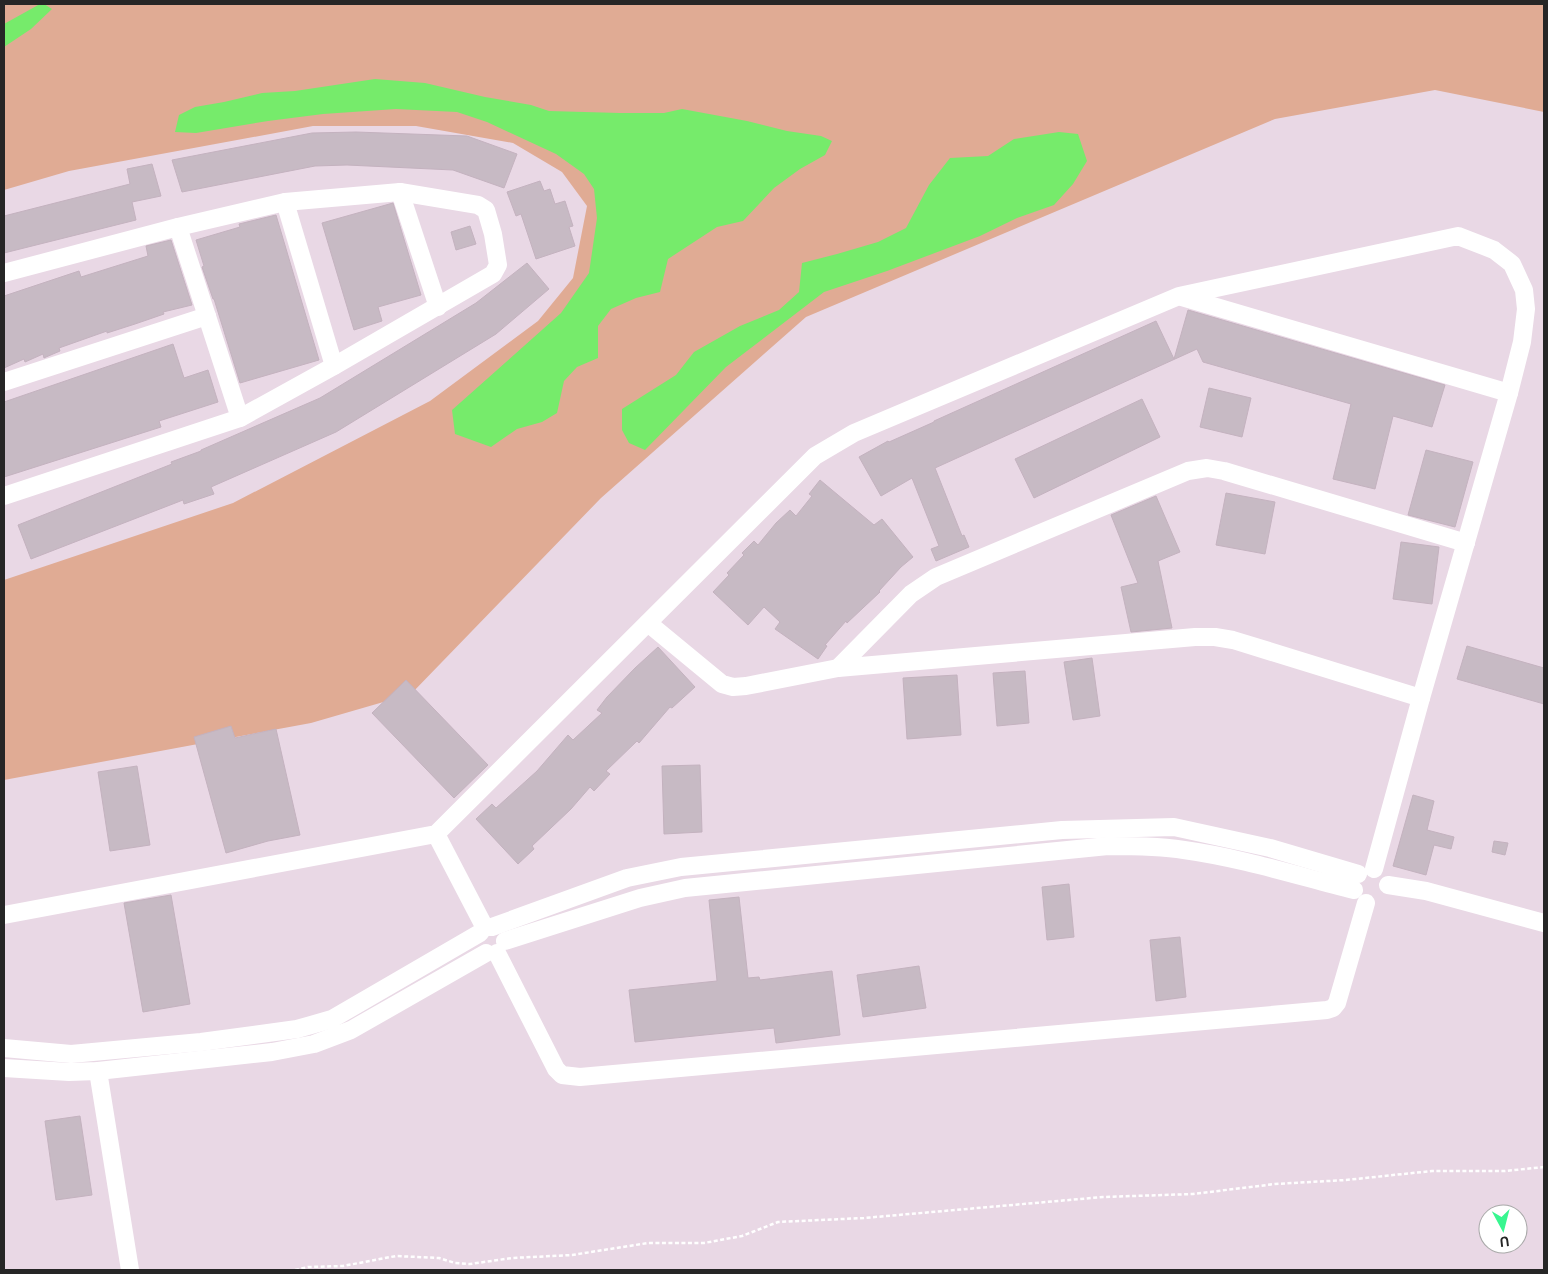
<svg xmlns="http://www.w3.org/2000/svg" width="1548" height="1274" font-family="Ubuntu,sans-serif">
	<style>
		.green { fill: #e0ab94 }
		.water { fill: #76eb6b }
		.building { fill: #c7bac4; stroke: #c4b2bf }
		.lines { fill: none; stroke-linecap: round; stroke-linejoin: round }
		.path { stroke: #fff; stroke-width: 2.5; stroke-dasharray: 4 2.5; stroke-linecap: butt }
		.minor { stroke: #fff; stroke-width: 18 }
	</style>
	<rect width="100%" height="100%" fill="#e9d8e5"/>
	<!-- green -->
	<path class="green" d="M 4,4 L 1544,4 L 1544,112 L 1435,90 L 1275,119 L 806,317 L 601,498 L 411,694 L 311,723 L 4,780 L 4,580 L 233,503 L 430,401 L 538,321 L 573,278 L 587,206 L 562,172 L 513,143 L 416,126 L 313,126 L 69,171 L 4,190 Z"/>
	<!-- water -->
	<g class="water">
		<path d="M 40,4 L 44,4 L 52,9 L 31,29 L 4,47 L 4,24 Z"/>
		<path d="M 375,79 L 425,83 L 485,97 L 531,105 L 549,111 L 620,113 L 664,113 L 682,109 L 747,121 L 787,131 L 821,136 L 832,141 L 825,155 L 800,169 L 774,188 L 743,221 L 717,227 L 668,259 L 660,292 L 636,298 L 611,309 L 598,326 L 598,358 L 577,367 L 564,381 L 557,413 L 542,422 L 517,429 L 491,447 L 455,434 L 452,410 L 561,313 L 589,273 L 597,218 L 594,189 L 584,174 L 556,154 L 487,122 L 457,112 L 396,109 L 323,114 L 268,121 L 196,133 L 175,132 L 179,115 L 195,107 L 224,102 L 262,93 L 295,91 Z"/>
		<path d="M 1059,132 L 1078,134 L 1087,161 L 1073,184 L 1054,205 L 1017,218 L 980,236 L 887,271 L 824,292 L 726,367 L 645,450 L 629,443 L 622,430 L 622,409 L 676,375 L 694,352 L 740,326 L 779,310 L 799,292 L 802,263 L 837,254 L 878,242 L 906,228 L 929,185 L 950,158 L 988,156 L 1014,139 Z"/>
	</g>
	<!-- building -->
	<g class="building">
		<path d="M 356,132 L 467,136 L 517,154 L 504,188 L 453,170 L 347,165 L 315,166 L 182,192 L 172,160 L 312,133 Z"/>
		<path d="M 152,164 L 161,196 L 132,202 L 136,220 L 4,253 L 4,216 L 130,184 L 127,169 Z"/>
		<path d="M 540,181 L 544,191 L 550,189 L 555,204 L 565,201 L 573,226 L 569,227 L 575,246 L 536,259 L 521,214 L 516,216 L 507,192 Z"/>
		<path d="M 393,203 L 421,295 L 378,307 L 382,321 L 354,330 L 322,223 Z"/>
		<path d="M 276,215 L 319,360 L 240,383 L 214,299 L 213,299 L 202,267 L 204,266 L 196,240 L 240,227 L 239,224 Z"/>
		<path d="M 470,226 L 476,244 L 456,250 L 451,232 Z"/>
		<path d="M 171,240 L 192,305 L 163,312 L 164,314 L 135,324 L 107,333 L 107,331 L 59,348 L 60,351 L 46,357 L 44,358 L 43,354 L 25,362 L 24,359 L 4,368 L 4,296 L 79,271 L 81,277 L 148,256 L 146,246 Z"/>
		<path d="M 527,263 L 549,289 L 496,334 L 336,432 L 211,487 L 214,494 L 184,504 L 183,500 L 31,559 L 18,525 L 172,464 L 171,462 L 201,451 L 201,450 L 320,398 L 476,303 Z"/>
		<path d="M 1188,310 L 1445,385 L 1432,427 L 1393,416 L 1375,489 L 1333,479 L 1351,404 L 1203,362 L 1197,349 L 935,468 L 962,536 L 964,535 L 969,547 L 936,561 L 931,549 L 939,546 L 912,478 L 881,496 L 859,457 L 888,441 L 889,442 L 934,422 L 934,421 L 1156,321 L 1174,359 Z"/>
		<path d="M 173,344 L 184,378 L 208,370 L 218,402 L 159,421 L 161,427 L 4,477 L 4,402 Z"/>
		<path d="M 1209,388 L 1251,398 L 1242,437 L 1200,427 Z"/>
		<path d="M 1142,399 L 1160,437 L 1034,498 L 1015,459 Z"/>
		<path d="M 1426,450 L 1473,462 L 1455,527 L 1408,515 Z"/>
		<path d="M 820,480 L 874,525 L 882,519 L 913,557 L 901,567 L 879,591 L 880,592 L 847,623 L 846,621 L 825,645 L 827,646 L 818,659 L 775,629 L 780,622 L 764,607 L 748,625 L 713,592 L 729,575 L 727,573 L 744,555 L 742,553 L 754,541 L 758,545 L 776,523 L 790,510 L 796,516 L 812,496 L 809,494 Z"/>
		<path d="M 1226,493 L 1275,502 L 1265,554 L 1216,545 Z"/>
		<path d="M 1156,496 L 1180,552 L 1158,561 L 1172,628 L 1131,632 L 1121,587 L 1138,583 L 1111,515 Z"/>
		<path d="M 1401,542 L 1439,547 L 1432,604 L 1393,599 Z"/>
		<path d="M 1467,646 L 1544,668 L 1544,704 L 1457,679 Z"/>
		<path d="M 658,647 L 695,687 L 672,708 L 670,707 L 639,743 L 637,741 L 606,771 L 610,774 L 594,791 L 590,787 L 571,809 L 532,846 L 534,849 L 518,864 L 476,819 L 492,804 L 496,808 L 537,771 L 568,735 L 573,740 L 602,713 L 597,710 L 607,697 L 635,668 Z"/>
		<path d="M 1092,658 L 1100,716 L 1073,720 L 1064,662 Z"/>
		<path d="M 1025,671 L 1029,723 L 997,726 L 993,673 Z"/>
		<path d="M 957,675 L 961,735 L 907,739 L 903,678 Z"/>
		<path d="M 406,680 L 488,765 L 454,798 L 372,713 Z"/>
		<path d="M 231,726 L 235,738 L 276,729 L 300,835 L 268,841 L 226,853 L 194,737 Z"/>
		<path d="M 700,765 L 702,832 L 664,834 L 662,766 Z"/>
		<path d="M 137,766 L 150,845 L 110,851 L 98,772 Z"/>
		<path d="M 1413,795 L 1434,801 L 1427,830 L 1454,837 L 1451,849 L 1434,845 L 1426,875 L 1393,866 Z"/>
		<path d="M 1494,841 L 1508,843 L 1505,855 L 1492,852 Z"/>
		<path d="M 1069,884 L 1074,937 L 1047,940 L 1042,887 Z"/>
		<path d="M 171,895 L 190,1004 L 143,1012 L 124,903 Z"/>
		<path d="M 739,897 L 748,978 L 759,977 L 760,980 L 832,971 L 840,1035 L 776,1043 L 774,1028 L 635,1042 L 629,990 L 717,981 L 709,900 Z"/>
		<path d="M 1180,937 L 1186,997 L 1156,1001 L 1150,940 Z"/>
		<path d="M 919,966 L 926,1008 L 863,1017 L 857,975 Z"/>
		<path d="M 80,1116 L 92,1195 L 56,1200 L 45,1121 Z"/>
	</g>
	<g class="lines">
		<!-- path -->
		<path class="path" d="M 295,1270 L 308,1267 L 343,1266 L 396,1256 L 439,1258 L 455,1263 L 470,1264 L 512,1258 L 572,1255 L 648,1243 L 704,1243 L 742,1236 L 778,1222 L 864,1218 L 1103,1197 L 1193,1194 L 1275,1184 L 1346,1180 L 1432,1171 L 1505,1171 L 1544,1167"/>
		<!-- minor -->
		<g class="minor">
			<path d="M 400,192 L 438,307"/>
			<path d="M 285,202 L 334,366"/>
			<path d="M 178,227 L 240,418"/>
			<path d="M 4,273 L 178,227 L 285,202 L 400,192 L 478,205 L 486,210 L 493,234 L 498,265 L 493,274 L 334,366 L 240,418 L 4,496"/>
			<path d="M 1182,297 L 1509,393"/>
			<path d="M 4,382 L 207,316"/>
			<path d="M 648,623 L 722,684 L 733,687 L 746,686 L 838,668 L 1195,637 L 1215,637 L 1233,640 L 1421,698"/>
			<path d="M 838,668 L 911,594 L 936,577 L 1188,471 L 1207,468 L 1224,471 L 1466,543"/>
			<path d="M 436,834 L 485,928"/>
			<path d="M 1388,885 L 1426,891 L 1544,923"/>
			<path d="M 4,915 L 436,834 L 815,456 L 854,433 L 1179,296 L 1458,236 L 1494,250 L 1512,264 L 1524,290 L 1526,309 L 1522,342 L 1509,393 L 1421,698 L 1374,869"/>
			<path d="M 492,927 L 627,878 L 681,867 L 1062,830 L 1174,827 L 1270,848 L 1358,874"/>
			<path d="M 505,941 L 640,898 L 685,888 L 1108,846 C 1134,846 1159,846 1184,850 C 1242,858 1298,876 1354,890"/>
			<path d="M 497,953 L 556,1069 L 562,1075 L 580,1077 L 1327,1010 L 1333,1008 L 1337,1003 L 1366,903"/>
			<path d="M 4,1048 L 71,1054 L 201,1042 L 297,1029 L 332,1019 L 480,933"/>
			<path d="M 4,1068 L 69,1072 L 98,1071 L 272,1052 L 314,1044 L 351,1030 L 486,953"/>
			<path d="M 98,1071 L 130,1270"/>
		</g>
	</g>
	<!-- border -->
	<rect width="1548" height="1274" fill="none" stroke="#262626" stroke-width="10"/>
	<!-- north arrow -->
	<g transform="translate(1503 1229) rotate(173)"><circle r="24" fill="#ffffff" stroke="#a8a8a8"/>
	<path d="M0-4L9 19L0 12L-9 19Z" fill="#38f690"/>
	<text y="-8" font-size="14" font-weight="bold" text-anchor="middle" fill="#262626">U</text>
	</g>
</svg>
